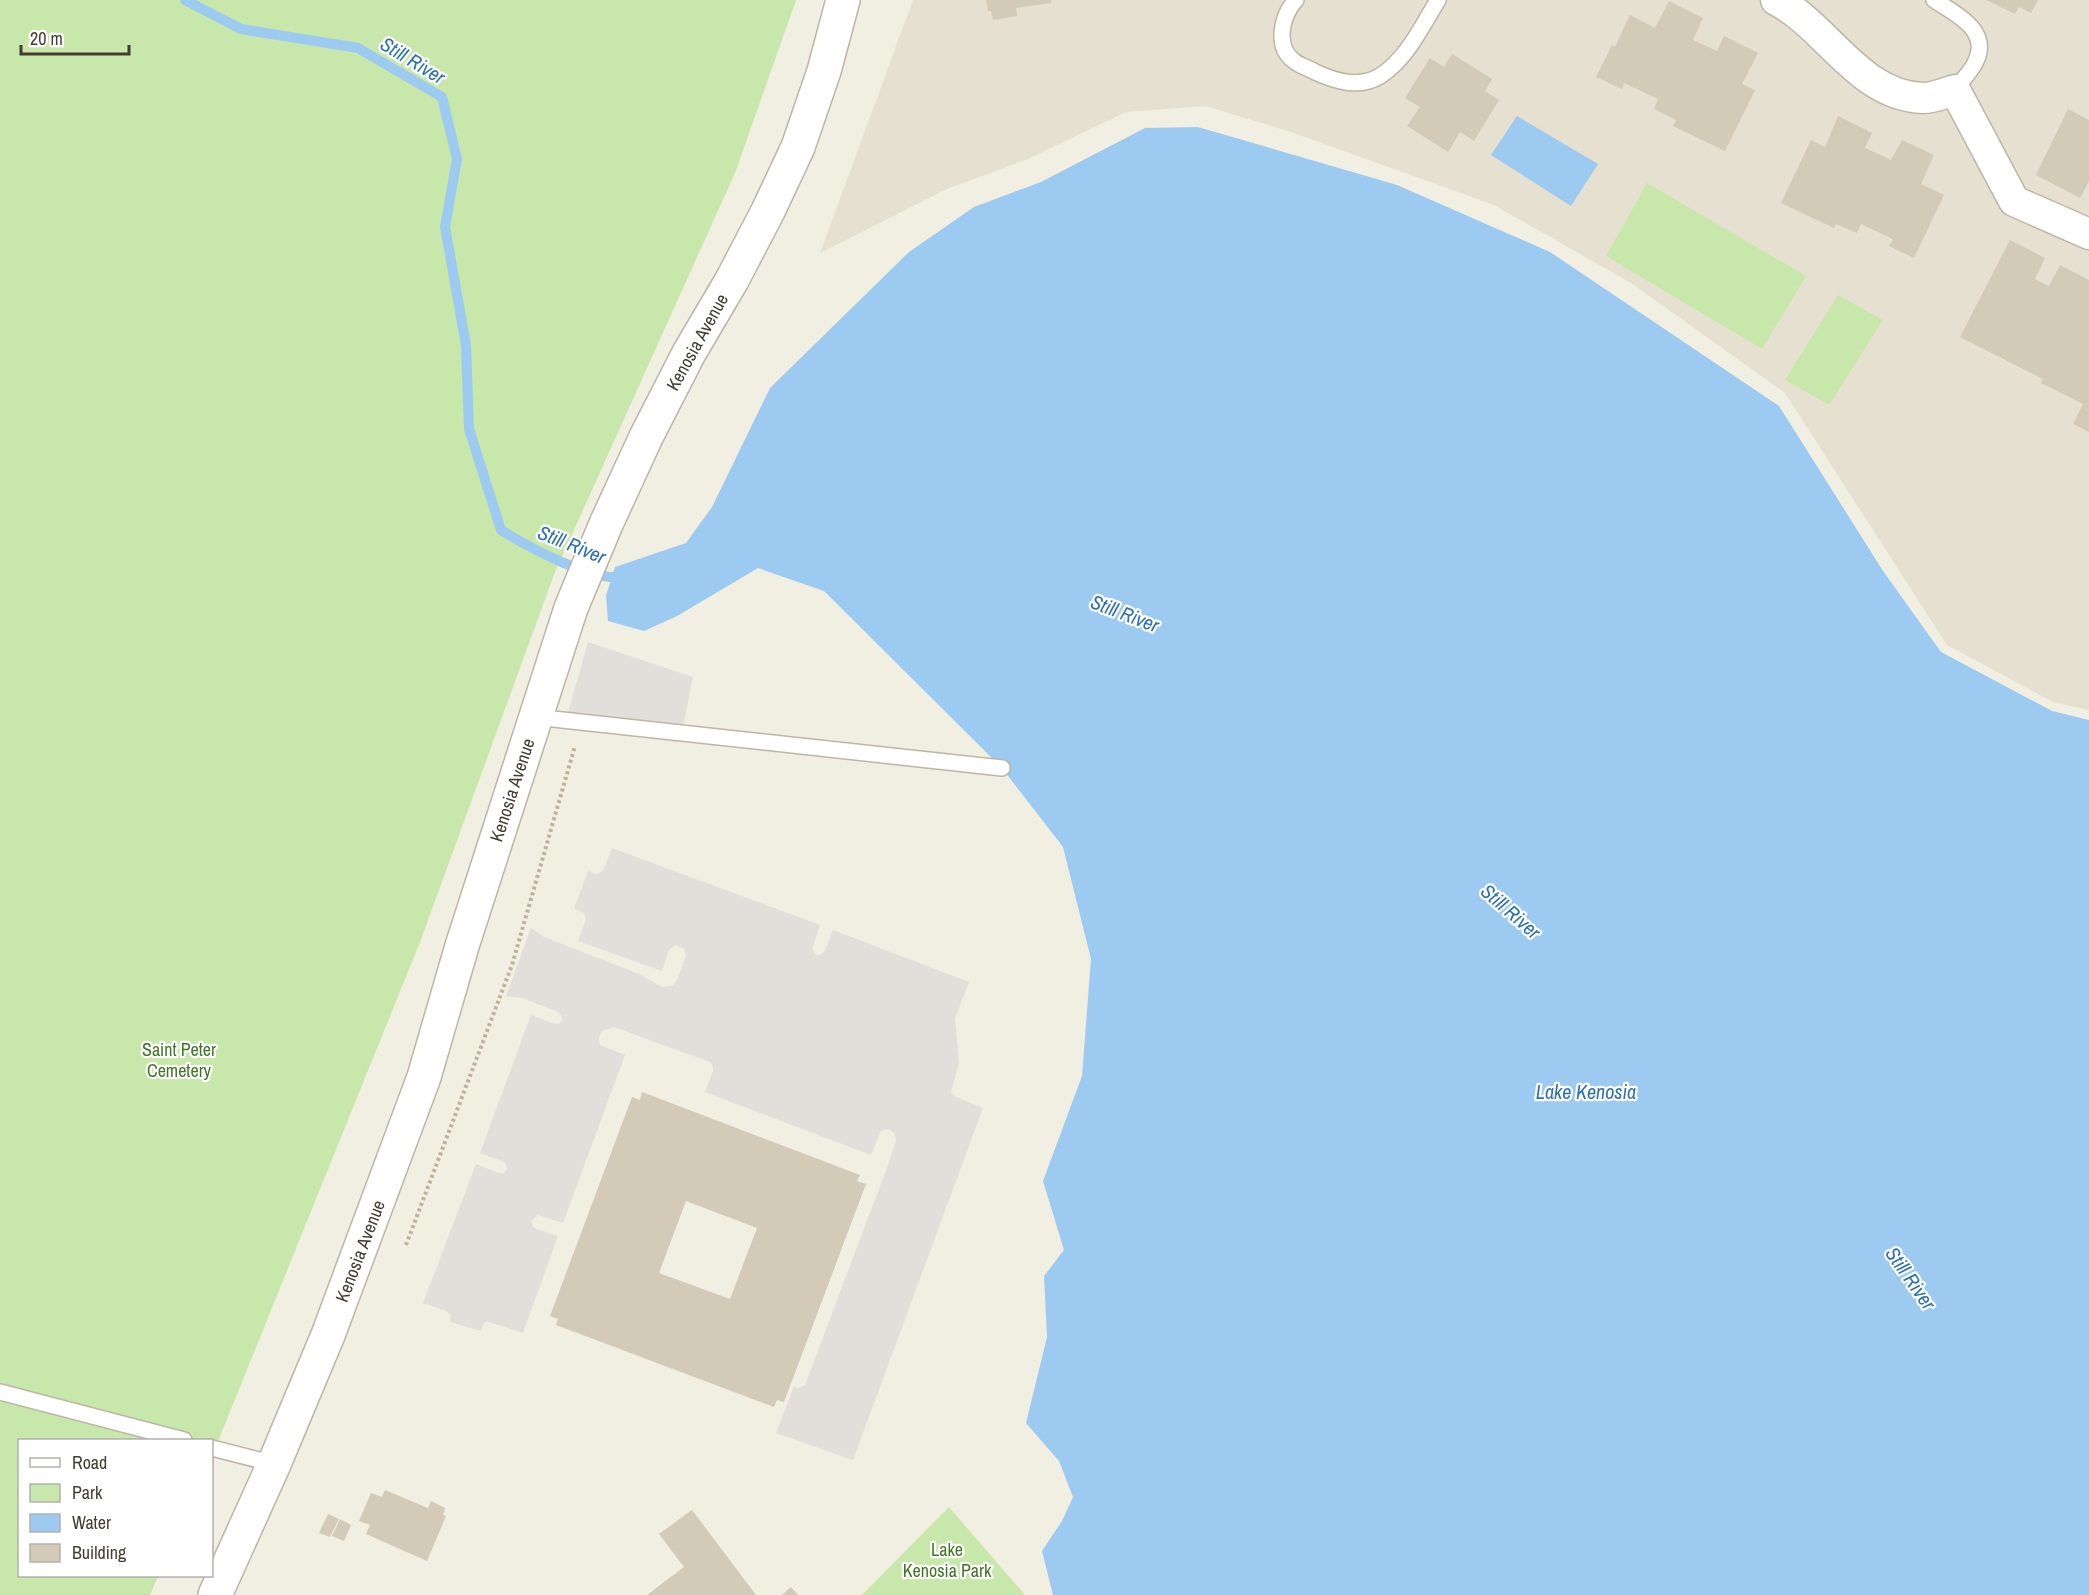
<svg xmlns="http://www.w3.org/2000/svg" width="2089" height="1595" font-family="'Archivo Narrow',sans-serif">
	<style>
		.residential { fill: #e6e0d0 }
		.green { fill: #c8e7aa }
		.parking { fill: #e2dfdb }
		.water { fill: #9ccaf1 }
		.lines { fill: none; stroke-linecap: round; stroke-linejoin: round }
		.stream { stroke: #9ccaf1; stroke-width: 10 }
		.building { fill: #d3cab8; fill-rule: evenodd }
		.service-casing { stroke: #bdb6a5; stroke-width: 18 }
		.minor-casing { stroke: #bdb6a5; stroke-width: 33 }
		.tertiary-casing { stroke: #bdb6a5; stroke-width: 36 }
		.path { stroke: #bfb296; stroke-width: 4; stroke-dasharray: 3 3; stroke-linecap: butt }
		.service { stroke: #fff; stroke-width: 15 }
		.minor { stroke: #fff; stroke-width: 30 }
		.tertiary { stroke: #fff; stroke-width: 33 }
		.labels { text-anchor: middle; dominant-baseline: central; stroke-width: 4.5; stroke-linejoin: round; paint-order: stroke }
		.street-label { font-size: 18px; fill: #433d33; stroke: #fff }
		.park-label { font-size: 18px; fill: #407526; stroke: #fff }
		.water-label { font-size: 20px; font-style: italic; fill: #2c71af; stroke: #fff }
	</style>
	<rect width="100%" height="100%" fill="#f1eee2"/>
	<!-- residential -->
	<path class="residential" d="M 913,0 L 2089,0 L 2089,710 L 2053,702 L 1947,645 L 1785,393 L 1631,283 L 1494,205 L 1291,132 L 1206,106 L 1126,112 L 1028,159 L 949,188 L 820,253 Z"/>
	<!-- green -->
	<g class="green">
		<path d="M 0,0 L 796,0 L 735,173 L 555,572 L 420,942 L 212,1456 L 212,1440 L 20,1440 L 20,1576 L 158,1576 L 150,1595 L 0,1595 Z"/>
		<path d="M 1647,183 L 1806,276 L 1762,349 L 1606,256 Z"/>
		<path d="M 1838,295 L 1883,320 L 1829,405 L 1785,380 Z"/>
		<path d="M 949,1507 L 1025,1595 L 862,1595 Z"/>
	</g>
	<!-- parking -->
	<g class="parking">
		<path d="M 588,642 L 693,677 L 682,733 L 566,720 Z"/>
		<path d="M 612,848 L 820,925 L 812,949 L 816,955 L 820,955 L 825,950 L 833,930 L 969,982 L 955,1019 L 959,1063 L 951,1092 L 954,1096 L 983,1108 L 853,1460 L 776,1433 L 794,1386 L 798,1388 L 805,1385 L 888,1165 L 896,1141 L 895,1134 L 888,1129 L 881,1131 L 871,1155 L 705,1092 L 713,1071 L 713,1067 L 710,1062 L 614,1027 L 602,1031 L 599,1037 L 600,1045 L 625,1055 L 563,1223 L 538,1215 L 532,1220 L 532,1225 L 534,1228 L 558,1236 L 523,1333 L 486,1321 L 480,1331 L 451,1322 L 450,1315 L 446,1311 L 423,1303 L 476,1164 L 499,1173 L 504,1173 L 507,1169 L 506,1164 L 502,1161 L 480,1153 L 531,1015 L 555,1024 L 559,1024 L 562,1020 L 562,1016 L 556,1011 L 522,998 L 506,996 L 531,928 L 544,937 L 639,974 L 662,987 L 672,986 L 677,980 L 686,956 L 684,948 L 680,947 L 676,945 L 669,950 L 662,971 L 578,941 L 586,920 L 584,913 L 574,909 L 588,871 L 596,874 L 603,871 Z"/>
	</g>
	<!-- water -->
	<g class="water">
		<path d="M 1517,116 L 1598,164 L 1571,206 L 1491,155 Z"/>
		<path d="M 1198,127 L 1397,185 L 1550,252 L 1779,406 L 1883,571 L 1941,652 L 2052,711 L 2089,720 L 2089,1595 L 1053,1595 L 1042,1551 L 1062,1521 L 1073,1497 L 1059,1461 L 1026,1423 L 1047,1337 L 1044,1276 L 1064,1250 L 1043,1181 L 1082,1076 L 1091,959 L 1063,847 L 1002,768 L 824,591 L 758,568 L 677,616 L 644,631 L 608,621 L 606,596 L 615,567 L 686,543 L 712,507 L 770,388 L 909,252 L 974,207 L 1041,182 L 1145,128 Z"/>
	</g>
	<g class="lines">
		<!-- stream -->
		<path class="stream" d="M 185,0 L 241,29 L 358,48 L 442,97 L 457,159 L 445,227 L 466,345 L 469,429 L 501,530 C 532,549 589,580 626,578"/>
	</g>
	<!-- building -->
	<g class="building">
		<path d="M 986,0 L 1051,0 L 1051,3 L 1016,8 L 1017,16 L 993,20 L 991,11 L 988,11 Z"/>
		<path d="M 1986,0 L 2038,0 L 2031,13 L 2019,7 L 2015,14 Z"/>
		<path d="M 1669,1 L 1703,18 L 1693,40 L 1717,51 L 1724,36 L 1758,53 L 1742,84 L 1755,90 L 1725,151 L 1673,126 L 1676,120 L 1654,109 L 1658,99 L 1624,83 L 1622,89 L 1596,77 L 1612,45 L 1615,47 L 1630,15 L 1655,28 Z"/>
		<path d="M 1452,54 L 1492,79 L 1485,91 L 1499,100 L 1474,141 L 1460,132 L 1448,152 L 1407,126 L 1420,107 L 1405,98 L 1430,58 L 1444,67 Z"/>
		<path d="M 2068,109 L 2089,120 L 2089,181 L 2080,198 L 2036,175 Z"/>
		<path d="M 1838,116 L 1872,133 L 1865,148 L 1891,160 L 1902,140 L 1934,155 L 1921,184 L 1944,195 L 1914,258 L 1889,246 L 1893,239 L 1861,224 L 1857,233 L 1836,224 L 1834,228 L 1781,203 L 1811,140 L 1825,147 Z"/>
		<path d="M 2010,240 L 2045,258 L 2035,279 L 2049,286 L 2060,265 L 2089,280 L 2089,432 L 2073,424 L 2083,404 L 2041,383 L 2043,379 L 1960,337 Z"/>
		<path d="M 642,1092 L 860,1175 L 857,1181 L 866,1184 L 784,1402 L 777,1400 L 774,1407 L 556,1325 L 558,1319 L 550,1316 L 632,1097 L 640,1100 ZM 686,1201 L 757,1228 L 730,1299 L 659,1273 Z"/>
		<path d="M 385,1490 L 428,1508 L 431,1501 L 445,1508 L 443,1515 L 446,1516 L 427,1561 L 366,1534 L 370,1525 L 359,1521 L 371,1493 L 382,1497 Z"/>
		<path d="M 692,1510 L 756,1595 L 647,1595 L 684,1567 L 659,1534 Z"/>
		<path d="M 328,1514 L 339,1519 L 330,1537 L 319,1533 Z"/>
		<path d="M 340,1519 L 351,1525 L 344,1541 L 332,1536 Z"/>
		<path d="M 791,1587 L 798,1595 L 782,1595 Z"/>
	</g>
	<g class="lines">
		<!-- service casing -->
		<g class="service-casing">
			<g id="service">
				<path d="M 1296,0 C 1282,15 1274,46 1294,61 C 1300,66 1309,68 1315,72 C 1335,81 1359,89 1380,76 C 1407,59 1422,26 1438,0"/>
				<path d="M 1934,0 C 1956,14 1992,31 1975,63 C 1970,73 1961,81 1955,90"/>
				<path d="M 535,717 L 1002,768"/>
				<path d="M 0,1392 L 184,1440"/>
				<path d="M 212,1448 L 274,1464"/>
			</g>
		</g>
		<!-- minor casing -->
		<g class="minor-casing">
			<path id="minor" d="M 1776,0 C 1828,27 1859,96 1923,98 C 1934,98 1945,93 1955,90 L 2014,201 L 2089,234"/>
		</g>
		<!-- tertiary casing -->
		<g class="tertiary-casing">
			<path id="tertiary" d="M 215,1595 L 274,1464 L 328,1335 L 424,1077 L 462,946 L 571,608 L 606,524 L 646,437 L 689,353 L 732,280 L 768,211 L 798,147 L 824,71 L 843,0"/>
		</g>
		<!-- path -->
		<path class="path" d="M 406,1245 L 512,965 L 575,746"/>
		<!-- service -->
		<use href="#service" class="service"/>
		<!-- minor -->
		<use href="#minor" class="minor"/>
		<!-- tertiary -->
		<use href="#tertiary" class="tertiary"/>
	</g>
	<g class="labels">
		<!-- street labels -->
		<g class="street-label">
			<text transform="translate(697 342) rotate(-61)">Kenosia Avenue</text>
			<text transform="translate(512 790) rotate(-72)">Kenosia Avenue</text>
			<text transform="translate(360 1251) rotate(-69)">Kenosia Avenue</text>
		</g>
		<!-- park labels -->
		<g class="park-label">
			<text x="179" y="1049">Saint Peter<tspan x="179" dy="21">Cemetery</tspan></text>
			<text x="947" y="1549">Lake<tspan x="947" dy="21">Kenosia Park</tspan></text>
		</g>
		<!-- water labels -->
		<g class="water-label">
			<text transform="translate(413 60) rotate(31)">Still River</text>
			<text transform="translate(572 544) rotate(22)">Still River</text>
			<text transform="translate(1125 613) rotate(21)">Still River</text>
			<text transform="translate(1511 911) rotate(41)">Still River</text>
			<text x="1586" y="1091">Lake Kenosia</text>
			<text transform="translate(1911 1278) rotate(55)">Still River</text>
		</g>
	</g>
	<!-- legend -->
	<rect x="18" y="1439" width="195" height="138" fill="#ffffff" stroke="#b4b1ad" stroke-width="1.5"/>
	<rect x="30" y="1458" width="30" height="9" fill="#ffffff" stroke="#b4b1ad" stroke-width="1.5"/>
	<text x="72" y="1469" font-size="18" fill="#433d33">Road</text>
	<rect x="30" y="1484" width="30" height="18" fill="#c8e7aa" stroke="#b4b1ad" stroke-width="1.5"/>
	<text x="72" y="1499" font-size="18" fill="#433d33">Park</text>
	<rect x="30" y="1514" width="30" height="18" fill="#9ccaf1" stroke="#b4b1ad" stroke-width="1.5"/>
	<text x="72" y="1529" font-size="18" fill="#433d33">Water</text>
	<rect x="30" y="1544" width="30" height="18" fill="#d3cab8" stroke="#b4b1ad" stroke-width="1.5"/>
	<text x="72" y="1559" font-size="18" fill="#433d33">Building</text>
	<!-- scale -->
	<path d="M21 45v9h108v-9" fill="none" stroke="#433d33" stroke-width="3"/>
	<text x="30" y="45" font-size="18" fill="#433d33" stroke="#ffffff" stroke-width="4.5" paint-order="stroke">20 m</text>
</svg>
